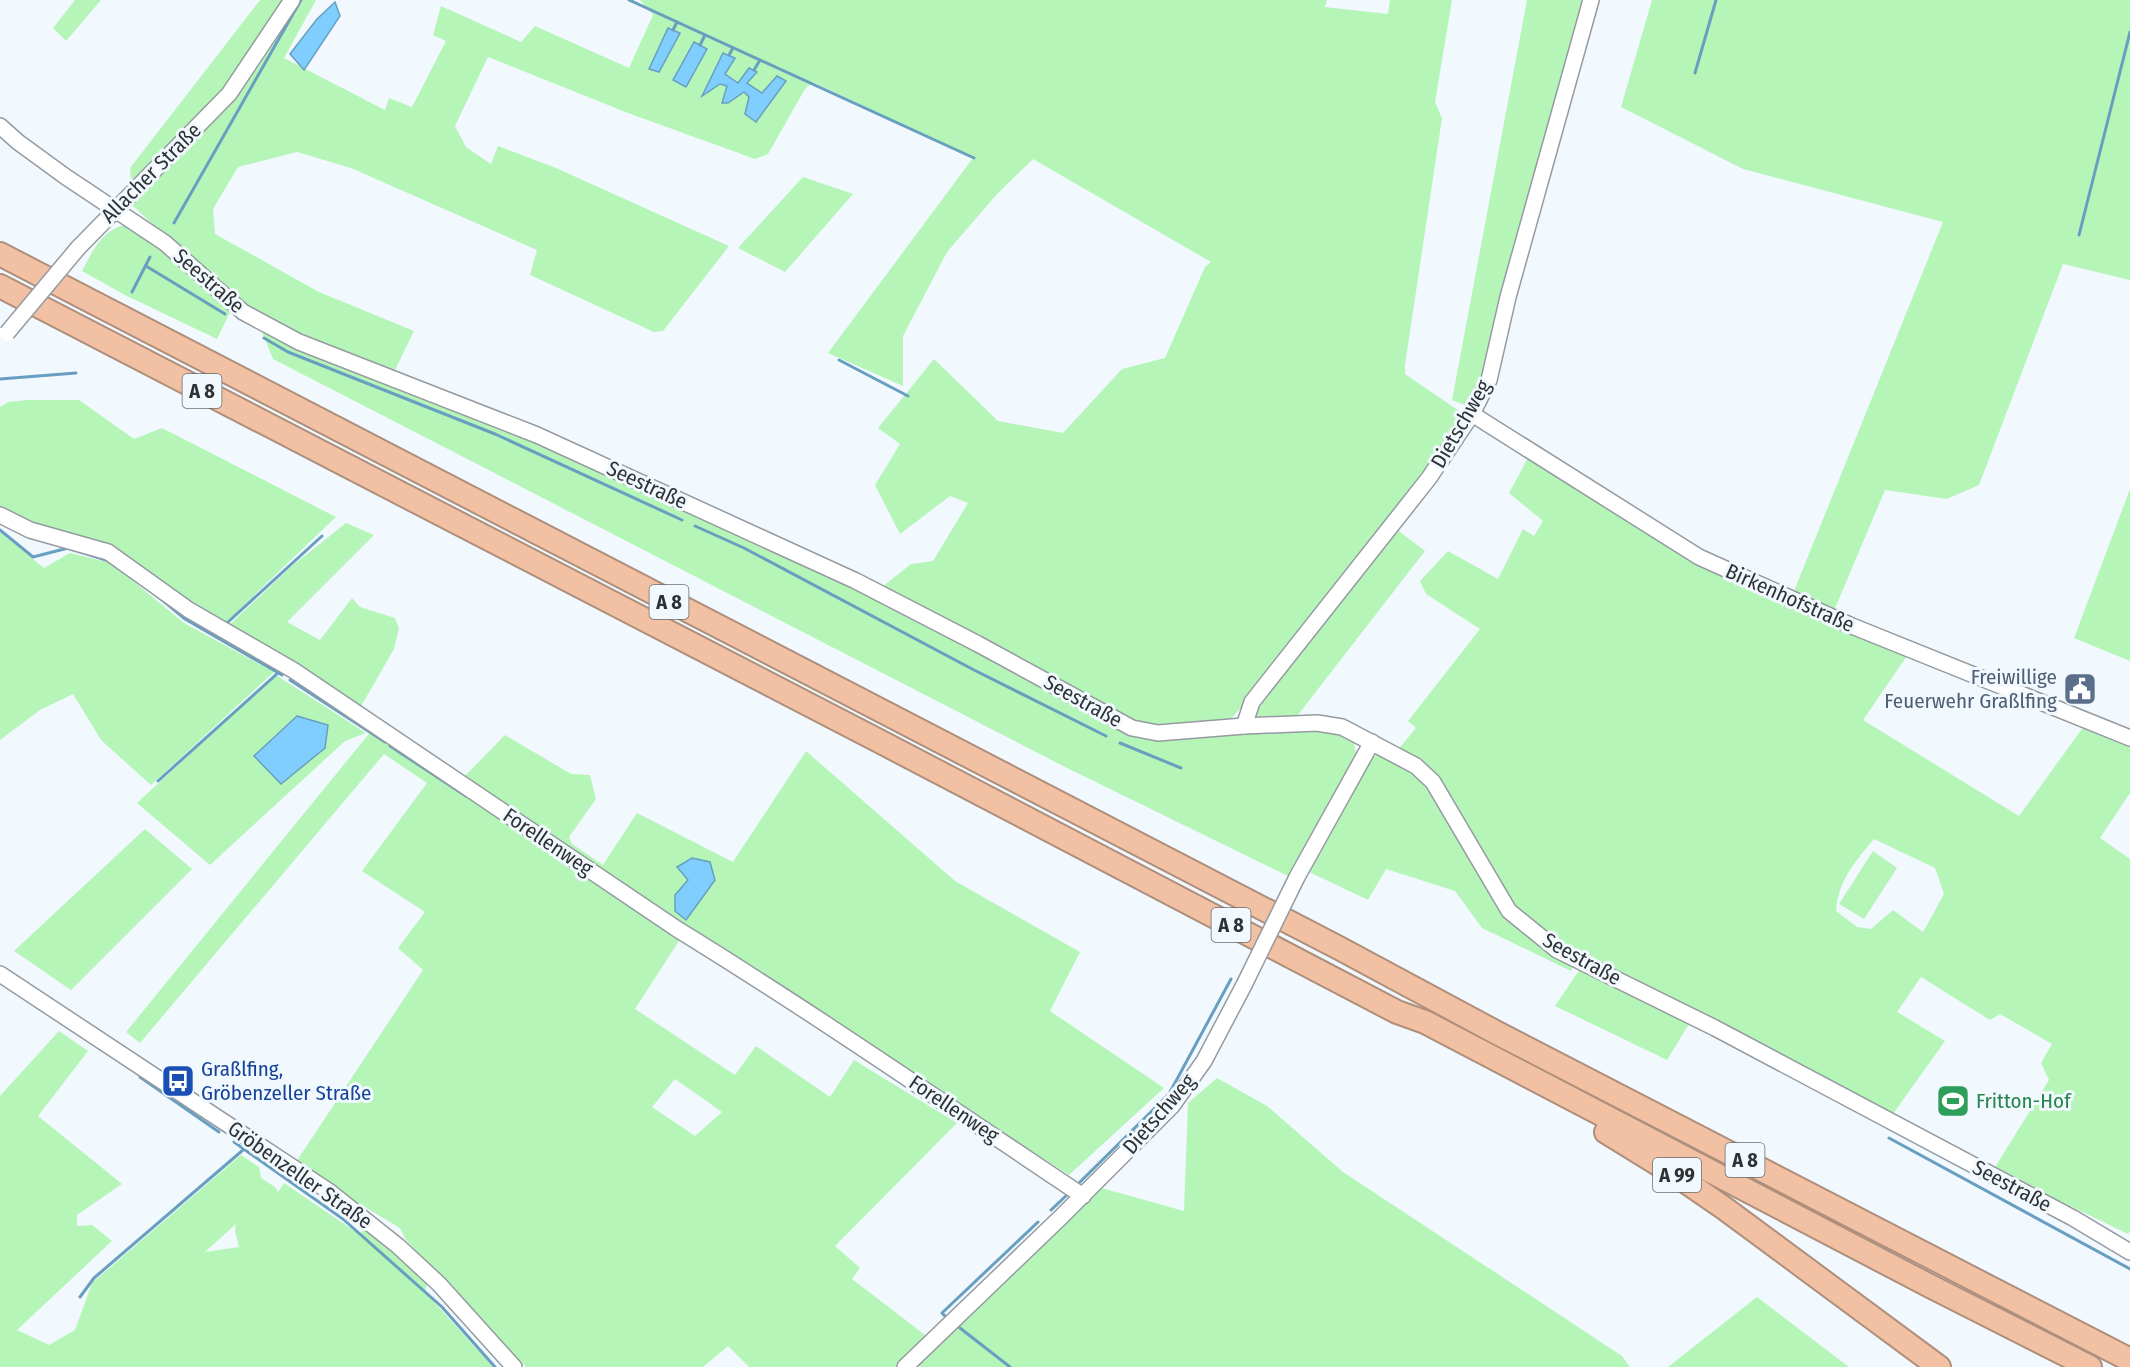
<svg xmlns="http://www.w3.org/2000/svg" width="2130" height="1367" font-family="'Fira Sans Condensed',sans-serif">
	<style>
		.green { fill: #b5f6b8; fill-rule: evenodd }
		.water { fill: #80cefd; stroke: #689fc1; stroke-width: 1.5 }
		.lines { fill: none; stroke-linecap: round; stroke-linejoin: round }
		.stream { stroke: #689fc1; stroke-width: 3 }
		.minor-casing { stroke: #959ba1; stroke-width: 18 }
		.highway-casing { stroke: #ae8f7c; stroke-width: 26 }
		.minor { stroke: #fff; stroke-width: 15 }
		.highway { stroke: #f2c1a3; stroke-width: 22 }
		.minor-bridge-casing { stroke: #959ba1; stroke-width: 18; stroke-linecap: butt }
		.minor-bridge { stroke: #fff; stroke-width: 15 }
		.labels { text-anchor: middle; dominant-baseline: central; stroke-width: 6; stroke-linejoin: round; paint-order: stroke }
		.shield { fill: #f1f8fe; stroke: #696d71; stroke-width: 1.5 }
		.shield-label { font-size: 20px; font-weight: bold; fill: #2f3234 }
		.street-label { font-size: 21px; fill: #2f3234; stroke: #f1f8fe }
		.service-label { font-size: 21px; fill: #4e5e75; stroke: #f1f8fe; text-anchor: end }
		.transit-label { font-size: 21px; fill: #164399; stroke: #f1f8fe; text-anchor: start }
		.leisure-label { font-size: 21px; fill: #27864d; stroke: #f1f8fe; text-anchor: start }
	</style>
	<rect width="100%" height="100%" fill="#f1f8fe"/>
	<!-- green -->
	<g class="green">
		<path d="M 75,0 L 101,0 L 66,41 L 53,28 Z"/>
		<path d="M 260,0 L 316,0 L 284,58 L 385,110 L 389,98 L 412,107 L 446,41 L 433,35 L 441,6 L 521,42 L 535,26 L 629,68 L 653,15 L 640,0 L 1327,0 L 1325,7 L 1388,14 L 1390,0 L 1452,0 L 1435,102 L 1442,118 L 1405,365 L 1405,374 L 1465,415 L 1425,476 L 1252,696 L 1224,726 L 1133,726 L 882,587 L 911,564 L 933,561 L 968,503 L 950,496 L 900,534 L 875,485 L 900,444 L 878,428 L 934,359 L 998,421 L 1063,433 L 1122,369 L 1165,358 L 1205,267 L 1211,262 L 1033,159 L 997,194 L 947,252 L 903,336 L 903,386 L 828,353 L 973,158 L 813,82 L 805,89 L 768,154 L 755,159 L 628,113 L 488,57 L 455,126 L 466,147 L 491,164 L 498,146 L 556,168 L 729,246 L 663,331 L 654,332 L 530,275 L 537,250 L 351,168 L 297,152 L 238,167 L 213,209 L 215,234 L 319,292 L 414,331 L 393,374 L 301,339 L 246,310 L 133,206 L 130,168 Z"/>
		<path d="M 1527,0 L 1587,0 L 1486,369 L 1471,407 L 1452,400 Z"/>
		<path d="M 1652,0 L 2130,0 L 2130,280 L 2063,264 L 1979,485 L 1947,499 L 1885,490 L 1833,613 L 1792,596 L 1943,222 L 1743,169 L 1621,107 Z"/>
		<path d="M 803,177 L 853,194 L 785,272 L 738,248 Z"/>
		<path d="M 124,225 L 156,244 L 230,312 L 217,339 L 125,295 L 82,271 C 92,252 101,231 124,225 Z"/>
		<path d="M 262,332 L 506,427 L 841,579 L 1132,733 L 1338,728 L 1352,737 L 1357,756 L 1312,840 L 1298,858 L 1292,878 L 1065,767 L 273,359 Z"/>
		<path d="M 27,400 L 79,400 L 134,439 L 162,428 L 336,517 L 225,623 L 108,547 L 32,528 L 0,510 L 0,407 L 8,402 Z"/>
		<path d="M 1528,458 L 1603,501 L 1907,656 L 1863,720 L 2019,816 L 2084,726 L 2130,746 L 2130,793 L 2100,838 L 2130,859 L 2130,1231 L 2128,1234 L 1994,1169 L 2049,1080 L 2041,1063 L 2052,1044 L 2000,1014 L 1990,1020 L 1921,977 L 1897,1012 L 1945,1041 L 1893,1114 L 1580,955 L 1571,971 L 1482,928 L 1455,891 L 1386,869 L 1368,900 L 1307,871 L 1368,762 L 1378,754 L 1436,783 L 1396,752 L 1416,728 L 1408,721 L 1480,629 L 1426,594 L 1420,581 L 1448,551 L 1498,579 L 1523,529 L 1534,536 L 1543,521 L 1509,493 ZM 1874,839 L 1935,868 L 1944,894 L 1923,932 L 1893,910 L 1871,929 L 1857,927 L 1836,911 C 1839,879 1854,863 1874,839 Z"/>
		<path d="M 2130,489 L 2130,661 L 2074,638 Z"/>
		<path d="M 346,523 L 374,535 L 287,622 L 320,640 L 352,598 L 360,607 L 395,618 L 399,629 L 394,649 L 360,708 L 228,626 L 292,566 Z"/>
		<path d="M 1395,528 L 1425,551 L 1294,720 L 1259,723 L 1251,713 Z"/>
		<path d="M 0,532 L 44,568 L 70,553 L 111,563 L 184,623 L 274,672 L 151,785 L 101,740 L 73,694 L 40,710 L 0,740 Z"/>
		<path d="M 276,675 L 366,733 L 345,741 L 210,865 L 137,803 Z"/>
		<path d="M 372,730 L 462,779 L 505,735 L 571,774 L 590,775 L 596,799 L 569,837 L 572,844 L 603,865 L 637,813 L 733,862 L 806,751 L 955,881 L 1080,952 L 1050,1011 L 1164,1088 L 1069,1175 L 686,930 L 635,1009 L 735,1075 L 756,1046 L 830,1097 L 854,1060 L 957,1123 L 835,1246 L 860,1268 L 852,1279 L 929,1338 L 900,1367 L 749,1367 L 728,1346 L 703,1367 L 526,1367 L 406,1240 L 400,1228 L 326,1184 L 296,1162 L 423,970 L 398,948 L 425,912 L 362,871 L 427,783 L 384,754 L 140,1043 L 126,1032 ZM 675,1079 L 722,1112 L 695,1136 L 652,1107 Z"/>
		<path d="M 145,829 L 192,869 L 71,990 L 14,951 Z"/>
		<path d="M 1873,851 L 1897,868 L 1864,919 L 1839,904 Z"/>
		<path d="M 1580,969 L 1689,1024 L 1667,1060 L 1555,1006 Z"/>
		<path d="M 59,1031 L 88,1051 L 38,1116 L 122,1184 L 77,1215 L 77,1226 L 92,1225 L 112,1241 L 17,1330 L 49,1345 L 75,1330 L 92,1283 L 241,1155 L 259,1167 L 261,1178 L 275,1187 L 278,1192 L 284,1183 L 359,1234 L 367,1227 L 427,1283 L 425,1292 L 493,1367 L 0,1367 L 0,1096 ZM 236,1224 L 235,1231 L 239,1247 L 205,1252 Z"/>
		<path d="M 1217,1078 L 1267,1106 L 1343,1172 L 1622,1356 L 1630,1367 L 913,1367 L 1098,1187 L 1184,1211 L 1188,1103 Z"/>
		<path d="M 1757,1297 L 1849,1367 L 1668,1367 Z"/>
	</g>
	<!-- water -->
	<g class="water">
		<path d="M 335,2 L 340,16 L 304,70 L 290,54 L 317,19 Z"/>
		<path d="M 668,28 L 680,33 L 659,72 L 649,69 Z"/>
		<path d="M 694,42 L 707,49 L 686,87 L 673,80 Z"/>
		<path d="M 723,53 L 735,58 L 725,74 L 738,83 L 749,68 L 757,72 L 747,83 L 762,93 L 777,76 L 786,81 L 756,122 L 745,114 L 749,97 L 744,92 L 728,103 L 722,103 L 727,86 L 720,84 L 702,96 Z"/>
		<path d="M 297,716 L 328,725 L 325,748 L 281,784 L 254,756 Z"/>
		<path d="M 692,858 L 710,862 L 715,880 L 686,920 L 675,911 L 675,895 L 688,880 L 677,867 Z"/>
	</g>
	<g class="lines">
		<!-- stream -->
		<g class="stream">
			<path d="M 629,0 L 974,158"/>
			<path d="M 673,30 L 677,22"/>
			<path d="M 700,45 L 705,35"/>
			<path d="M 729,55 L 733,48"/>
			<path d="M 754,70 L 760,60"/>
			<path d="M 1695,73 L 1716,0"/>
			<path d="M 174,223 L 301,0"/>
			<path d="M 2079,235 L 2130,32"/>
			<path d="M 146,266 L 225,314"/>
			<path d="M 132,292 L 150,257"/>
			<path d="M 264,338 L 288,352 L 495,434 L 682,520"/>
			<path d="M 839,360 L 908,396"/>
			<path d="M 0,379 L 76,373"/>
			<path d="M 695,526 L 744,548 L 974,670 L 1106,736"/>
			<path d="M 0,530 L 33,557 L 68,548 L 109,561"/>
			<path d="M 160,598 L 185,619 L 282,675"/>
			<path d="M 228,622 L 322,536"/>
			<path d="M 290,680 L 385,742"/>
			<path d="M 1120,743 L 1181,768"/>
			<path d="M 390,746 L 466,796"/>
			<path d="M 158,781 L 279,672"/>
			<path d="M 140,1077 L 219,1132"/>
			<path d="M 1889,1138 L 2130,1269"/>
			<path d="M 234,1142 L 343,1219 L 442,1307 L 495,1367"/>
			<path d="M 1080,1182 L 1169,1094 L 1231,979"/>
			<path d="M 1051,1210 L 1069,1193"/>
			<path d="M 80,1297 L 94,1278 L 243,1150"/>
			<path d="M 945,1316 L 942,1313 L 1038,1222"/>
			<path d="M 960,1328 L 1010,1367"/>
		</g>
		<!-- minor casing -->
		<g class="minor-casing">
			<g id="minor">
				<path d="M 0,126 L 18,142 L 66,177 L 165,243 L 243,312 L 299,342 L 537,435 L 856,581 L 978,644 L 1132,728 L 1158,733 L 1244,726 L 1317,723 L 1342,727 L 1416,766 L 1433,782 L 1509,911 L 1557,950 L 1715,1028 L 2073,1218 L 2130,1252"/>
				<path d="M 78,248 L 229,94 L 292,0"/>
				<path d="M 1472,414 L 1699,557 L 1852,626 L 2130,738"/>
				<path d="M 0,515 L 30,530 L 108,552 L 189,610 L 293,670 L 677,929 C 815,1014 948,1106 1083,1196"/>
				<path d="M 1244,726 L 1252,702 L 1429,478 L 1472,414 L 1489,380 L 1508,297 L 1591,0"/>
				<path d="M 1297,877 L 1372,742"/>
				<path d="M 0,974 L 330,1192 L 398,1246 L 439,1284 L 514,1367"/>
				<path d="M 905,1367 L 1061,1217 L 1172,1106 L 1204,1061 L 1244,985"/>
			</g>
		</g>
		<!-- highway casing -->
		<g class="highway-casing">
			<g id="highway">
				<path d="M 0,254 L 1339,948 L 1499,1034 L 2130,1360"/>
				<path d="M 0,286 L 881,742 L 1397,1012 L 1425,1022 L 1930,1286 L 2090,1367"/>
				<path d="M 1606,1132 L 1679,1177 L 1724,1208 L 1939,1367"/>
			</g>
		</g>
		<!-- minor -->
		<use href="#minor" class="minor"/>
		<!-- highway -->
		<use href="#highway" class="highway"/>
		<!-- minor-bridge casing -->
		<g class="minor-bridge-casing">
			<g id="minor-bridge">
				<path d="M 7,333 L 78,248"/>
				<path d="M 1244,985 L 1297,877"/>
			</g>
		</g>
		<!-- minor-bridge -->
		<use href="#minor-bridge" class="minor-bridge"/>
	</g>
	<!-- icons -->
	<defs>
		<g id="civic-square" transform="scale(1.725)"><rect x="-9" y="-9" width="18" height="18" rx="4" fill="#5c6f8a" stroke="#f1f8fe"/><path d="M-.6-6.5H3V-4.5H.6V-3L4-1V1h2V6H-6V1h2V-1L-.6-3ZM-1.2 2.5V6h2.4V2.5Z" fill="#fff"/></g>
		<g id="bus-square" transform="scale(1.725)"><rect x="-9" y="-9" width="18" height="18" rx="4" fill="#1a4fb4" stroke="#f1f8fe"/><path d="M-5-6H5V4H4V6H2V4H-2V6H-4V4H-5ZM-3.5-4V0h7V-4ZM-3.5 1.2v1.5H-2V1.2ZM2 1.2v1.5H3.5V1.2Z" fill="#fff"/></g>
		<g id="stadium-square" transform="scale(1.725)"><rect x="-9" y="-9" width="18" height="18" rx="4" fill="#2e9e5b" stroke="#f1f8fe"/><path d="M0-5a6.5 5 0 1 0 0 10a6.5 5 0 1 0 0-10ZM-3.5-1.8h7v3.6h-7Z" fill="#fff"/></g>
	</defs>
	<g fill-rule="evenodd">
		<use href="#civic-square" x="2080" y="689"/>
		<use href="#bus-square" x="178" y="1081"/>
		<use href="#stadium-square" x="1953" y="1101"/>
	</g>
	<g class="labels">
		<!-- shield labels -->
		<g class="shield">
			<rect x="182.5" y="374" width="39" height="34" rx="4.5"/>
			<rect x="649.5" y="585" width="39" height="34" rx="4.5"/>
			<rect x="1211.5" y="908" width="39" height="34" rx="4.5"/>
			<rect x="1725.5" y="1143" width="39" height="34" rx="4.5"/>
			<rect x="1653" y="1158" width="48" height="34" rx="4.5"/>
		</g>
		<g class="shield-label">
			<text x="202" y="391">A 8</text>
			<text x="669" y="602">A 8</text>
			<text x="1231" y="925">A 8</text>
			<text x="1745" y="1160">A 8</text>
			<text x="1677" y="1175">A 99</text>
		</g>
		<!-- street labels -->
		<g class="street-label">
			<text transform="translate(151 173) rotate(-45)">Allacher Straße</text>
			<text transform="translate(209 281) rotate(41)">Seestraße</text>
			<text transform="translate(1461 424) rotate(-60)">Dietschweg</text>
			<text transform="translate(647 485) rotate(25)">Seestraße</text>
			<text transform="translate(1790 598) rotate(24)">Birkenhofstraße</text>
			<text transform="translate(1083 701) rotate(29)">Seestraße</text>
			<text transform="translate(548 842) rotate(34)">Forellenweg</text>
			<text transform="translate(1582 959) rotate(29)">Seestraße</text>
			<text transform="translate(954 1109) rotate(34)">Forellenweg</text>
			<text transform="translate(1159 1114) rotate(-49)">Dietschweg</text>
			<text transform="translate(300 1175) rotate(35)">Gröbenzeller Straße</text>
			<text transform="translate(2012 1186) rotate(28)">Seestraße</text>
		</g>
		<!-- service labels -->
		<g class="service-label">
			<text x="2057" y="677">Freiwillige<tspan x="2057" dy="24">Feuerwehr Graßlfing</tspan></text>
		</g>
		<!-- transit labels -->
		<g class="transit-label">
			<text x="201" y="1069">Graßlfing,<tspan x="201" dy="24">Gröbenzeller Straße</tspan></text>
		</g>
		<!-- leisure labels -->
		<g class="leisure-label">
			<text x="1976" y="1101">Fritton-Hof</text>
		</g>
	</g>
</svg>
